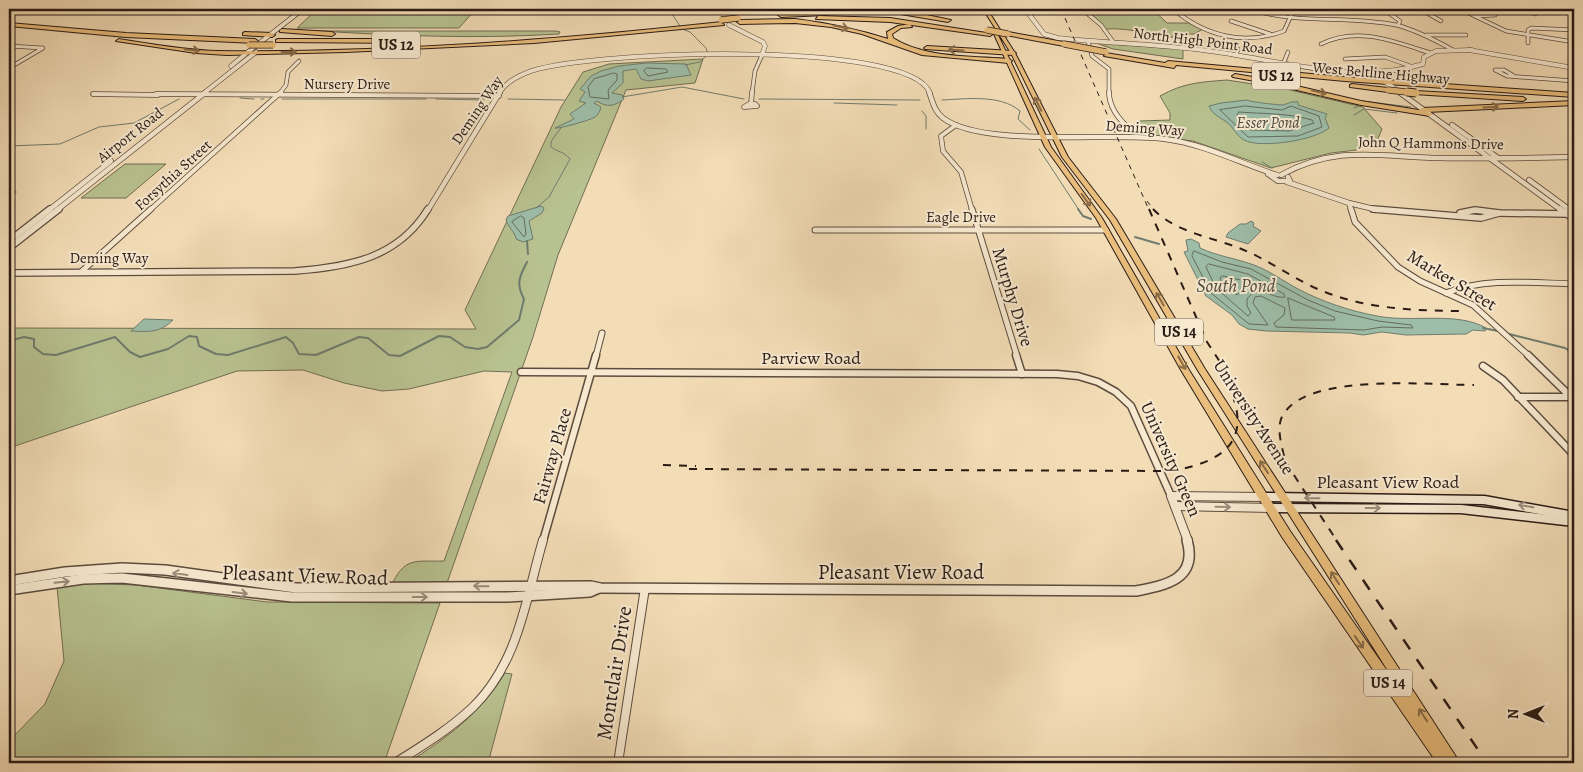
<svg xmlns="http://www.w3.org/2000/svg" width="1583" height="772" font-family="Alegreya,serif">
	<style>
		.green { fill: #b8c290; stroke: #716e53 }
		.water { fill: #9dbda8; stroke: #6f7c6e }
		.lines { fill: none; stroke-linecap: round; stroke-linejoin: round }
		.shore { stroke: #646c5f; stroke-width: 1 }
		.stream-far1 { stroke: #6f7c6e; stroke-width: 1 }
		.stream { stroke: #6f7c6e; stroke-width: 2 }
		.taxiway { fill: #8e7c66; fill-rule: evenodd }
		.minor-far4-casing { stroke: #5c4c3e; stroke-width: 4.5 }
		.minor-far3-casing { stroke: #5c4c3e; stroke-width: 5.5 }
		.minor-far2-casing { stroke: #5c4c3e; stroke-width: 7 }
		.minor-far1-casing { stroke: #5c4c3e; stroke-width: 9 }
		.minor-casing { stroke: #5c4c3e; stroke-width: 10 }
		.tertiary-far4-casing { stroke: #5c4c3e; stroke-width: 5 }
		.tertiary-far3-casing { stroke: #5c4c3e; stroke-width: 6 }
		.tertiary-far2-casing { stroke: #5c4c3e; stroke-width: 8 }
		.tertiary-far1-casing { stroke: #5c4c3e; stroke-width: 10 }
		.tertiary-casing { stroke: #5c4c3e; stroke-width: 12 }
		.secondary-far1-casing { stroke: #2a1b16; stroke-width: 5 }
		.secondary-casing { stroke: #2a1b16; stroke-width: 11 }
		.primary-casing { stroke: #2a1b16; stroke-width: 2 }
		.motorway-casing { stroke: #2a1b16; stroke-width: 2 }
		.minor-far4 { stroke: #f7e9d0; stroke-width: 3 }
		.minor-far3 { stroke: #f7e9d0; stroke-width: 4 }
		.minor-far2 { stroke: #f7e9d0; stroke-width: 5 }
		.minor-far1 { stroke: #f7e9d0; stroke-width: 6 }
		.minor { stroke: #f7e9d0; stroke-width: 8 }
		.tertiary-far4 { stroke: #f7e9d0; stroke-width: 4 }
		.tertiary-far3 { stroke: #f7e9d0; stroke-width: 4.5 }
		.tertiary-far2 { stroke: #f7e9d0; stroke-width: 5.5 }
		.tertiary-far1 { stroke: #f7e9d0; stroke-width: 8 }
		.tertiary { stroke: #f7e9d0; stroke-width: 9 }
		.secondary-far1 { stroke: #f7e9d0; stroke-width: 4 }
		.secondary { stroke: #f7e9d0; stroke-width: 8 }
		.primary { fill: #eabe7c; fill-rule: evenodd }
		.motorway { fill: #eabe7c; fill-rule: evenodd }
		.rail-far2 { stroke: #2a1b16; stroke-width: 1; stroke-dasharray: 5 5; stroke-linecap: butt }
		.rail-far1 { stroke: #2a1b16; stroke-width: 2; stroke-dasharray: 8 8; stroke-linecap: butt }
		.rail { stroke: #2a1b16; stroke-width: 2.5; stroke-dasharray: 12 12; stroke-linecap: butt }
		.motorway-bridge-far1-casing { stroke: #2a1b16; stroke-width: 7; stroke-linecap: butt }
		.motorway-bridge-casing { stroke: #2a1b16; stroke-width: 9; stroke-linecap: butt }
		.motorway-bridge-far1 { stroke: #eabe7c; stroke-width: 5.5 }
		.motorway-bridge { stroke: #eabe7c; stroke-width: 7 }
		.oneway { stroke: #8a6c49 }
		.oneway2 { stroke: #9b8c7c }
		.labels { text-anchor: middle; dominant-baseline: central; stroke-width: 4; stroke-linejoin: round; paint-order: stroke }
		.far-street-label { font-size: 15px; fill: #2a1b16; stroke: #f7e9d0 }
		.shield { fill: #f7e9d0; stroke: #68594e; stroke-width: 1 }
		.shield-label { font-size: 16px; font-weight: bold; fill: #2a1b16 }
		.far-water-label { font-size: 16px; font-style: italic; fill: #4c4c42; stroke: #f7e9d0 }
		.street-label { font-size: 18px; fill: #2a1b16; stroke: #f7e9d0 }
		.water-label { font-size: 19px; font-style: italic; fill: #4c4c42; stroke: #f7e9d0 }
		.near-street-label { font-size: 21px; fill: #2a1b16; stroke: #f7e9d0 }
	</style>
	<rect width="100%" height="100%" fill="#f3ddb7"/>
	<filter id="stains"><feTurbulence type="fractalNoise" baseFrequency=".004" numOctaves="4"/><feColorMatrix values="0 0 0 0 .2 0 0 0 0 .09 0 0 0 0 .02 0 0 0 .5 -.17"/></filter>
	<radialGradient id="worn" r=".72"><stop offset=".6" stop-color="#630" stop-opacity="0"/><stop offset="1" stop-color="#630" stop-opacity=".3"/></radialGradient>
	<!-- green -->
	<g class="green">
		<path d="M 1097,9 L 1152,9 L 1167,23 L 1189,23 L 1203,29 L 1194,34 L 1183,34 L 1186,38 C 1157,38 1135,27 1105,29 L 1088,13 L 1100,13 Z"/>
		<path d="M 315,11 L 473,12 L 459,28 L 297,28 Z"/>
		<path d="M 319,31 L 556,31 L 560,32 L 559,34 C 479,39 400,36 319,31 Z"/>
		<path d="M 1096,43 L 1183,49 L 1183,59 L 1113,49 Z"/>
		<path d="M 703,59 L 695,83 L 626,90 L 558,255 L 533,337 L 447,583 L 393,582 C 406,556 418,562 444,561 L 512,372 L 484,371 L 409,389 L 382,391 L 344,383 L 303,370 L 237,371 L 9,448 L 9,328 L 476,329 L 465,310 L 561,107 L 583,72 L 609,64 Z"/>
		<path d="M 1227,80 L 1286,89 L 1363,107 L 1382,129 L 1377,141 L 1357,150 L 1331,153 L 1271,168 L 1193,141 L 1140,135 L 1132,126 L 1140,121 L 1170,120 L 1170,113 L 1160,96 C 1183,83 1200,82 1227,80 Z"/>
		<path d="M 125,164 L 166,164 L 126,198 L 81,198 Z"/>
		<path d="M 85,583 L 136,585 L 267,602 L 440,603 L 384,763 L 9,763 L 9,741 L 45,704 L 64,661 L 57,587 Z"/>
		<path d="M 505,673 L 512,674 L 488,763 L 407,763 C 446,739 481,713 505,673 Z"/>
	</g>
	<!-- water -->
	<g class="water">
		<path d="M 646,63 L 686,64 L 691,75 L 648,81 L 641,79 L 636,69 L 623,71 L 623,83 L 612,93 L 622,95 L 624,99 C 615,106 607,108 597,101 L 594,103 L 601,107 C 600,111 598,115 595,117 C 591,120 559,129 555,128 L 574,119 L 570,114 L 586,103 L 579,101 L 585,92 L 580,89 L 591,76 L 601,71 L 619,66 Z"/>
		<path d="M 1247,100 C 1250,102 1279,105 1282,105 C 1289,104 1290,101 1298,102 L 1298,105 L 1327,114 L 1325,118 L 1329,128 C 1316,140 1260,149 1244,140 C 1237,136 1234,129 1229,124 C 1222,118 1212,115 1209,106 L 1221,103 Z"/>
		<path d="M 541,206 L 544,208 L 542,213 L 529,221 L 533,239 L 523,242 L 516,239 C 515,232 508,227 506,220 L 508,216 Z"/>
		<path d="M 1251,221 L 1254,223 L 1253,226 L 1261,231 L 1248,244 L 1226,237 L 1228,233 L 1240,224 L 1246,224 Z"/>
		<path d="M 1191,239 L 1199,243 L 1200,248 C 1217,256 1234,258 1251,264 C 1267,269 1283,281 1298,289 C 1323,302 1350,311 1377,316 C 1411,323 1457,311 1486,328 L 1485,331 L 1473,330 L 1466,334 L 1406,335 L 1382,332 L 1363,335 L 1350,333 L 1266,331 L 1248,329 L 1239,324 L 1232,315 L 1206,296 L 1184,252 L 1188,251 L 1186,240 Z"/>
		<path d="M 144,319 L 173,320 C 160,333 148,332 131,331 Z"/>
	</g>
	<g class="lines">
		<!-- shore -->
		<g class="shore">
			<path d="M 647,68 L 666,69 L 668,72 L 648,76 L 644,71 Z"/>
			<path d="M 614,73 L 617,74 L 617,80 L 608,90 L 609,99 L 590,97 L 588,87 L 594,79 Z"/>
			<path d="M 1245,106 L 1282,110 L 1291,106 L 1319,116 L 1322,127 L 1298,136 L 1248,137 L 1220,110 Z"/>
			<path d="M 1239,112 C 1264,114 1288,113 1312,120 L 1314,123 L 1289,131 L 1250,130 L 1237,116 Z"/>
			<path d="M 521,216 L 524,218 L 526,234 L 524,237 L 512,222 Z"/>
			<path d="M 1194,251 L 1222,262 L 1251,269 L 1308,300 L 1335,311 L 1378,321 L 1411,325 L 1413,328 L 1382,327 L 1364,330 L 1276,327 L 1274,323 L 1284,315 L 1285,308 L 1261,296 L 1255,297 L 1253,303 L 1268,325 L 1249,324 L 1211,293 L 1192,256 Z"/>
			<path d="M 1209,264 L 1248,274 L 1284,294 L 1285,297 C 1274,299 1266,289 1254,291 L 1247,299 L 1247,306 L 1251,313 L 1248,316 L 1216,288 L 1206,267 Z"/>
			<path d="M 1223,276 L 1245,281 L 1247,285 L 1237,295 L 1222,284 L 1220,278 Z"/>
			<path d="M 1288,298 L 1334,317 L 1335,320 L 1292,320 Z"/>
		</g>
		<!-- stream-far1 -->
		<g class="stream-far1">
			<path d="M 664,9 L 664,12 L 672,14 L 682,29 L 690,32 L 706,48 L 708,54 L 700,62 L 685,65"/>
			<path d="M 622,97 L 682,87 L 744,99"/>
			<path d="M 240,98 L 254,99"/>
			<path d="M 261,99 L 264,99"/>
			<path d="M 282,99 L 426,99"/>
			<path d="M 436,99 L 484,100"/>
			<path d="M 508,99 L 564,100"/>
			<path d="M 759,99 L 920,100"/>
			<path d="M 942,100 C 966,99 1000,94 1020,111 L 1018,119 L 1030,130"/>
			<path d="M 1362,101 L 1411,107"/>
			<path d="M 834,103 L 897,105"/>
			<path d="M 1354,108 L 1359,106"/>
			<path d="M 922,111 L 926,116 L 926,129"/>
			<path d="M 1354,115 L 1364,109 L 1397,113"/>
			<path d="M 9,146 L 60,144 L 99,127 L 134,123 L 179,99"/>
			<path d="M 1039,149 L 1079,210"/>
			<path d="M 1262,162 L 1272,168"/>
			<path d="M 536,208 L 549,197 L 570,159 C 559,145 538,155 561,128"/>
		</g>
		<!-- stream -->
		<g class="stream">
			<path d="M 1078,209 L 1083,216 L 1091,219"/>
			<path d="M 1135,237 L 1159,244"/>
			<path d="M 527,241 L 528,254"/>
			<path d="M 1483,328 L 1498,331"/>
			<path d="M 1505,333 L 1565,348 L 1574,354"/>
			<path d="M 9,341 L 24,337 L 34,339 L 34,347 L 43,354 L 56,355 L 115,337 L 130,352 L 140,357 L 168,349 L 189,336 L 197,337 L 199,346 L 216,354 L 228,355 L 286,337 L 293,343 L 299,354 L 316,355 L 359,337 L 368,338 L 389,355 L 400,356 L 439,336 L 450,337 L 465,347 L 478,349 L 487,347 L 519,320 L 524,299 C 516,284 519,277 527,262"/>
		</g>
		<!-- taxiway -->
		<path class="taxiway" d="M 9,187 L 17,192 L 9,197 Z"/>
		<!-- minor-far4 casing -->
		<g class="minor-far4-casing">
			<g id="minor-far4">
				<path d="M 88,9 L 135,11 L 613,10"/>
				<path d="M 1082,9 L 1101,25 L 1114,43"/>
				<path d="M 1173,9 C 1205,36 1244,46 1284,31 L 1294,9"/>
				<path d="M 1250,9 C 1298,25 1347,15 1396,25 C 1416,30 1435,40 1453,50"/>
				<path d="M 1358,9 L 1384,11"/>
				<path d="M 1383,9 L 1400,21 L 1398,25"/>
				<path d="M 1420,9 L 1441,21"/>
				<path d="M 1460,9 L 1506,31 L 1574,42"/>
				<path d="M 1521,9 L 1535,14"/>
				<path d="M 1569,9 L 1574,11"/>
				<path d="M 1476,16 L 1495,15"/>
				<path d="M 1231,21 L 1270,34"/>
				<path d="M 1426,35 L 1466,35"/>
				<path d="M 1088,41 L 1092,56 L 1109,69 L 1109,93"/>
				<path d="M 1528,43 L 1528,30 L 1531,28 L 1574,30"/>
				<path d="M 1321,44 C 1357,26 1394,41 1430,53"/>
				<path d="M 9,46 L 43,48 L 9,68"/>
				<path d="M 1236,55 L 1238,49"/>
				<path d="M 1345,59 L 1385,57 L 1413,67"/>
				<path d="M 1284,62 L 1288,52"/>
				<path d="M 1514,76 L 1504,70 L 1495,70 L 1507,76 L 1574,81"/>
				<path d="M 280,93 L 286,85 L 288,72 L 299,61"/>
				<path d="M 752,93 L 755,71 L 762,55"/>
			</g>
		</g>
		<!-- minor-far3 casing -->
		<g class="minor-far3-casing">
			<g id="minor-far3">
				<path d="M 1109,92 C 1109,108 1120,121 1132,131"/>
				<path d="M 93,94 L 158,95"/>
				<path d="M 156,94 L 499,96"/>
				<path d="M 749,104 L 755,104 L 757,106 L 744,107 Z"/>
				<path d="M 751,104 L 752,92"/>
				<path d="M 956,125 L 941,136 L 943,151 L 961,172 L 972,210"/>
				<path d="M 1349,203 L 1351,210"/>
				<path d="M 150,210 L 281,92"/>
			</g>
		</g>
		<!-- minor-far2 casing -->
		<g class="minor-far2-casing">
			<g id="minor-far2">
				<path d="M 972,209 L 1017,356"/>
				<path d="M 1351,209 L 1355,222 L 1398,267 L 1420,281 L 1473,305 L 1529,356"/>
				<path d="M 815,230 L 1106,230"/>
				<path d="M 82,271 L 151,209"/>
				<path d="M 1446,293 C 1486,277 1532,283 1574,284"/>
				<path d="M 596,356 L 602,333"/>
			</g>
		</g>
		<!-- minor-far1 casing -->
		<g class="minor-far1-casing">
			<g id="minor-far1">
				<path d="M 1016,355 L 1022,374"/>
				<path d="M 1528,355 L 1571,397"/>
				<path d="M 1483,366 L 1503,380 L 1574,455"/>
				<path d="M 521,372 L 1057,374 L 1078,376 L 1098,382 L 1116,392 L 1131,406 L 1171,496"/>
				<path d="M 1518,397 L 1572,397"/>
				<path d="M 543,541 L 596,355"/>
			</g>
		</g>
		<!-- minor casing -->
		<g class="minor-casing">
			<g id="minor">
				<path d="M 395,763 C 422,746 450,729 473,707 C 519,662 526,598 543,540"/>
				<path d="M 618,763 L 645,588"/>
			</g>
		</g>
		<!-- tertiary-far4 casing -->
		<g class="tertiary-far4-casing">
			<g id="tertiary-far4">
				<path d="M 1025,9 L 1044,34 L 1058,38 C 1106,43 1154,44 1202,50 C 1274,58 1351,86 1423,64 L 1424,57 L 1436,51 L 1472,50"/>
				<path d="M 730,17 L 731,9"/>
				<path d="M 729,25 L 763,42 L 765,46 L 762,55"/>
				<path d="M 1469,50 L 1574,68"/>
				<path d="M 231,66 L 248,52"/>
				<path d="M 1370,71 L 1401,93"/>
				<path d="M 204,93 L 256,52"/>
				<path d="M 499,93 C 506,83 514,78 526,73 C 577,51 909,38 930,93"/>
			</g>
		</g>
		<!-- tertiary-far3 casing -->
		<g class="tertiary-far3-casing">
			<g id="tertiary-far3">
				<path d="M 929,92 C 933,102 934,111 943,118 C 982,148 1111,132 1165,139 C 1204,144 1240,163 1277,175"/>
				<path d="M 1399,92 L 1561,210"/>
				<path d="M 1452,125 L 1498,158"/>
				<path d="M 1268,174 L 1278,181 L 1290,181 L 1288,177"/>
				<path d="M 1281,175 C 1337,144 1381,157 1441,158 C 1485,159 1530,158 1574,157"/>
				<path d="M 1529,180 L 1570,210"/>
				<path d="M 1287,182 L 1349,203 L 1378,210"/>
				<path d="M 49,210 L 111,161"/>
				<path d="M 57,210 L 206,92"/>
				<path d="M 428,210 L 500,92"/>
			</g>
		</g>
		<!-- tertiary-far2 casing -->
		<g class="tertiary-far2-casing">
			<g id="tertiary-far2">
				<path d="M 1373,209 L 1481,218 L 1499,213"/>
				<path d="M 1560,209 L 1574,219"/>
				<path d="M 1568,209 L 1574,213"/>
				<path d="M 1460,213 L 1475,210 L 1499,213 L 1566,214"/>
				<path d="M 9,241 L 50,209"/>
				<path d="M 9,248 L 59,209"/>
				<path d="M 9,273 L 295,271 C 349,267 398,258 428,209"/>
			</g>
		</g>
		<!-- tertiary-far1 casing -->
		<g class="tertiary-far1-casing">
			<g id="tertiary-far1">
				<path d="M 1175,506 L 1271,508"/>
				<path d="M 1188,541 L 1171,496 L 1265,497"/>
			</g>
		</g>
		<!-- tertiary casing -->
		<g class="tertiary-casing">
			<g id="tertiary">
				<path d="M 9,581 L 65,572 L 122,568 L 165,570 L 296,588 L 591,586 L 600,588 L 1136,591 C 1167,585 1198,579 1187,540"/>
				<path d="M 9,590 L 83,579 L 122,578 L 292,597 L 507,597 L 590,592 L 599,588"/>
			</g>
		</g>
		<!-- secondary-far1 casing -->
		<g class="secondary-far1-casing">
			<path id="secondary-far1" d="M 248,52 L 303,9"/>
		</g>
		<!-- secondary casing -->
		<g class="secondary-casing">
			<g id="secondary">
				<path d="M 1265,497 L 1484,500 L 1574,516"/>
				<path d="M 1271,508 L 1461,509 L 1574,522"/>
			</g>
		</g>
		<!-- primary casing -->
		<g class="primary-casing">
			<path id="primary" d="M 983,9 L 987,9 L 1015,53 L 1068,157 L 1116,219 L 1205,369 L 1460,763 L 1437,763 L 1282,537 L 1181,370 L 1096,218 L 1045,147 L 994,34 L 998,35 L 1051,147 L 1102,218 L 1189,370 L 1290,531 L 1397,685 L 1197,369 L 1110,220 L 1062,157 L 1011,53 Z"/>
		</g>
		<!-- motorway casing -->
		<g class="motorway-casing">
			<g id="motorway">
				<path d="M 875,9 L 899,11 L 897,9 L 951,20 L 948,22 L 877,10 Z"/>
				<path d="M 970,9 L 978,9 L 983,11 L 981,12 Z"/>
				<path d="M 824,12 L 826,15 L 781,17 L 778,15 L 781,13 Z"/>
				<path d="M 818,16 L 890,18 L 993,34 L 990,36 L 890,22 L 816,19 Z"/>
				<path d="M 795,19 C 827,23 857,29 888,39 L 887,32 L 898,26 L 910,24 L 912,27 L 901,28 L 892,34 L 893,38 C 924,58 972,56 1009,59 L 1012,61 L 1009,63 L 922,55 L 862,34 L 831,27 L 795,23 L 740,24 L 737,22 L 740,20 Z"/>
				<path d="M 722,22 L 724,25 L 534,43 L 346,52 L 227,55 L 196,53 L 116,41 L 119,39 C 151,44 184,50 217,51 C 385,53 554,40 722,22 Z"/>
				<path d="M 9,23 L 126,33 L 255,39 L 258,41 L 255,43 L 126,37 L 9,26 Z"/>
				<path d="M 282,29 L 332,32 L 335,34 L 332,36 L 280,32 L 280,30 Z"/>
				<path d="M 245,32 L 272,33 L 275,35 L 272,37 L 243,35 L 243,33 Z"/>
				<path d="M 1008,32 L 1064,42 L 1067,44 L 1064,46 L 1006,35 L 1005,34 Z"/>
				<path d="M 278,39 L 411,39 L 414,41 L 411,43 L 276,42 L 276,40 Z"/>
				<path d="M 927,46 L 1013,51 L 1016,53 L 1013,55 L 925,49 L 924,48 Z"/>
				<path d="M 1106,53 L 1165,63 L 1168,61 L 1345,77 L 1574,93 L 1574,97 L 1345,81 L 1176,65 L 1174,68 L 1104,56 L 1104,54 Z"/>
				<path d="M 1235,74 L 1271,80 L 1361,101 L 1419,110 L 1422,108 L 1574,101 L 1574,105 L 1427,112 L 1433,114 L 1430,116 L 1361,105 L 1271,84 L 1233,77 L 1232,76 Z"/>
				<path d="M 1352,84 L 1388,88 L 1391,90 L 1388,92 L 1350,87 L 1350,85 Z"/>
				<path d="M 1416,91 L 1523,97 L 1526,99 L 1523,101 L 1414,94 L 1413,93 Z"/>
			</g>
		</g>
		<!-- minor-far4 -->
		<use href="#minor-far4" class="minor-far4"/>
		<!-- minor-far3 -->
		<use href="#minor-far3" class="minor-far3"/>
		<!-- minor-far2 -->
		<use href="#minor-far2" class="minor-far2"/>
		<!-- minor-far1 -->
		<use href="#minor-far1" class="minor-far1"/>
		<!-- minor -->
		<use href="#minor" class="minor"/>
		<!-- tertiary-far4 -->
		<use href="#tertiary-far4" class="tertiary-far4"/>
		<!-- tertiary-far3 -->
		<use href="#tertiary-far3" class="tertiary-far3"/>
		<!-- tertiary-far2 -->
		<use href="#tertiary-far2" class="tertiary-far2"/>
		<!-- tertiary-far1 -->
		<use href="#tertiary-far1" class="tertiary-far1"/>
		<!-- tertiary -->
		<use href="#tertiary" class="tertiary"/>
		<!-- secondary-far1 -->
		<use href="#secondary-far1" class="secondary-far1"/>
		<!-- secondary -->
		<use href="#secondary" class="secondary"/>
		<!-- primary -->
		<use href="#primary" class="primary"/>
		<!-- motorway -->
		<use href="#motorway" class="motorway"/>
		<!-- rail-far2 -->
		<g class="rail-far2">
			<path d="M 1061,9 L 1149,210"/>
			<path d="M 1147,201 L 1154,210"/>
		</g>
		<!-- rail-far1 -->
		<g class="rail-far1">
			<path d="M 1149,209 L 1207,342 L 1337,541"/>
			<path d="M 1153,209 C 1175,232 1211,237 1239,248 C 1265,258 1288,275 1313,287 C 1361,309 1414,311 1466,311"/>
			<path d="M 1284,456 C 1281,442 1275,424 1285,412 C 1313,373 1429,385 1474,385"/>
			<path d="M 663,465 L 696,466"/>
			<path d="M 689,469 L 1172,471 C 1220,462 1252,444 1231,391"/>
		</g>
		<!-- rail -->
		<path class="rail" d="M 1336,540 L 1487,763"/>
		<!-- motorway-bridge-far1 casing -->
		<g class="motorway-bridge-far1-casing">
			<g id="motorway-bridge-far1">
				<path d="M 721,20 L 738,18"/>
				<path d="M 987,30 L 1008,34"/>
				<path d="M 1064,44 L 1106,52"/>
				<path d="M 249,45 L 273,45"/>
				<path d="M 1388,90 L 1416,93"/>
			</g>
		</g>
		<!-- motorway-bridge casing -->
		<g class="motorway-bridge-casing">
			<path id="motorway-bridge" d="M 1407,92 L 1416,93"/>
		</g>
		<!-- motorway-bridge-far1 -->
		<use href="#motorway-bridge-far1" class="motorway-bridge-far1"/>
		<!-- motorway-bridge -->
		<use href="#motorway-bridge" class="motorway-bridge"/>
	</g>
	<!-- one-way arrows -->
	<defs><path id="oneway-shaft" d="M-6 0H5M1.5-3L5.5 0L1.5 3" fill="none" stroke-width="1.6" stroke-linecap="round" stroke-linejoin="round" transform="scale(1.25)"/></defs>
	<g class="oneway">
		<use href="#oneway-shaft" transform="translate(841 27) rotate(11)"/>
		<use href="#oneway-shaft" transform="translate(192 50) rotate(6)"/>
		<use href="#oneway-shaft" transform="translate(956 50) rotate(-177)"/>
		<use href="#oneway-shaft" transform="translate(289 52)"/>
		<use href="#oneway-shaft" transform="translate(1319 92) rotate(14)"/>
		<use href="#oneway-shaft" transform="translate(1038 104) rotate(-116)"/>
		<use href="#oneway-shaft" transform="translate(1491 107) rotate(-3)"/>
		<use href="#oneway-shaft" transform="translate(1086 200) rotate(54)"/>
		<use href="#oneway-shaft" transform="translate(1160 299) rotate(-120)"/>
		<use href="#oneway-shaft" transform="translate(1182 363) rotate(60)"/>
		<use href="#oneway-shaft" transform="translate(1264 467) rotate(-123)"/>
		<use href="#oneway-shaft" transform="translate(1335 578) rotate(-123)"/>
		<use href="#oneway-shaft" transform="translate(1359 642) rotate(55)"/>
		<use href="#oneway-shaft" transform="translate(1423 715) rotate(-123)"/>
	</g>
	<g class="oneway2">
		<use href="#oneway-shaft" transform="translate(1312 498) rotate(-179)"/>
		<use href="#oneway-shaft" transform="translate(1526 506) rotate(-170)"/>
		<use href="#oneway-shaft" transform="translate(1223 507) rotate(1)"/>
		<use href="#oneway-shaft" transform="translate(1373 508)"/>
		<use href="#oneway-shaft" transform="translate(180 574) rotate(-172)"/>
		<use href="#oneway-shaft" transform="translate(62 582) rotate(-6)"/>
		<use href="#oneway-shaft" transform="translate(481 586) rotate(-179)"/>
		<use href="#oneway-shaft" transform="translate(240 593) rotate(7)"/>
		<use href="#oneway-shaft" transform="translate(420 597)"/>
	</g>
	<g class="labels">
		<!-- far-street labels -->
		<g class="far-street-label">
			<text transform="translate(1203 41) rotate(7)">North High Point Road</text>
			<text transform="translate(1381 73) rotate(5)">West Beltline Highway</text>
			<text x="347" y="84">Nursery Drive</text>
			<text transform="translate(477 110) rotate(-56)">Deming Way</text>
			<text transform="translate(1145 128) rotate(4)">Deming Way</text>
			<text transform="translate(130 135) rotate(-38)">Airport Road</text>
			<text transform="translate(1431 143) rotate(1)">John Q Hammons Drive</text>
			<text transform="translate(173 175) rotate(-42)">Forsythia Street</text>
			<text x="961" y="217">Eagle Drive</text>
			<text x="109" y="258">Deming Way</text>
		</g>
		<!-- shield labels -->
		<g class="shield">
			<rect x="372" y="31.5" width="48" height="27" rx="4"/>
			<rect x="1252" y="62.5" width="48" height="27" rx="4"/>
			<rect x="1155" y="318.5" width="48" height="27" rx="4"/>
			<rect x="1364" y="669.5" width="48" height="27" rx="4"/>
		</g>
		<g class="shield-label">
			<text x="396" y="45">US 12</text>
			<text x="1276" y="76">US 12</text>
			<text x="1179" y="332">US 14</text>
			<text x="1388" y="683">US 14</text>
		</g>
		<!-- far-water labels -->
		<g class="far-water-label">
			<text x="1268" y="123">Esser Pond</text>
		</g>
		<!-- street labels -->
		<g class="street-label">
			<text transform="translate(1452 280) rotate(31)">Market Street</text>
			<text transform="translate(1013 297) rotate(73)">Murphy Drive</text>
			<text x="811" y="358">Parview Road</text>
			<text transform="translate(1254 417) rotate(57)">University Avenue</text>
			<text transform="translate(552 456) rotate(-74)">Fairway Place</text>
			<text transform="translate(1171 459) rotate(66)">University Green</text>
			<text x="1388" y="482">Pleasant View Road</text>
		</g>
		<!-- water labels -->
		<g class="water-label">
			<text x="1236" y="286">South Pond</text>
		</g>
		<!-- near-street labels -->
		<g class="near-street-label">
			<text x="901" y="572">Pleasant View Road</text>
			<text transform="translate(305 575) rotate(2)">Pleasant View Road</text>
			<text transform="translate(614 673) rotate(-81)">Montclair Drive</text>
		</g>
	</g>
	<!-- margin -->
	<rect width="1583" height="772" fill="none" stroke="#f3ddb7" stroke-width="30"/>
	<rect x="10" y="10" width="1563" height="752" fill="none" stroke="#2a1b16" stroke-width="2.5"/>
	<rect x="15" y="15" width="1553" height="742" fill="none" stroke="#2a1b16"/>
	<!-- north arrow -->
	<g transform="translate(1526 714) rotate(270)" stroke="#f7e9d0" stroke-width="4" paint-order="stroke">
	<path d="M0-4L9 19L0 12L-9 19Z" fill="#2a1b16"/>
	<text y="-8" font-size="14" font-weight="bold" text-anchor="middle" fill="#2a1b16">N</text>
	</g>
	<rect width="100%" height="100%" filter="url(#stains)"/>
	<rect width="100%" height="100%" fill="url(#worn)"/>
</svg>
